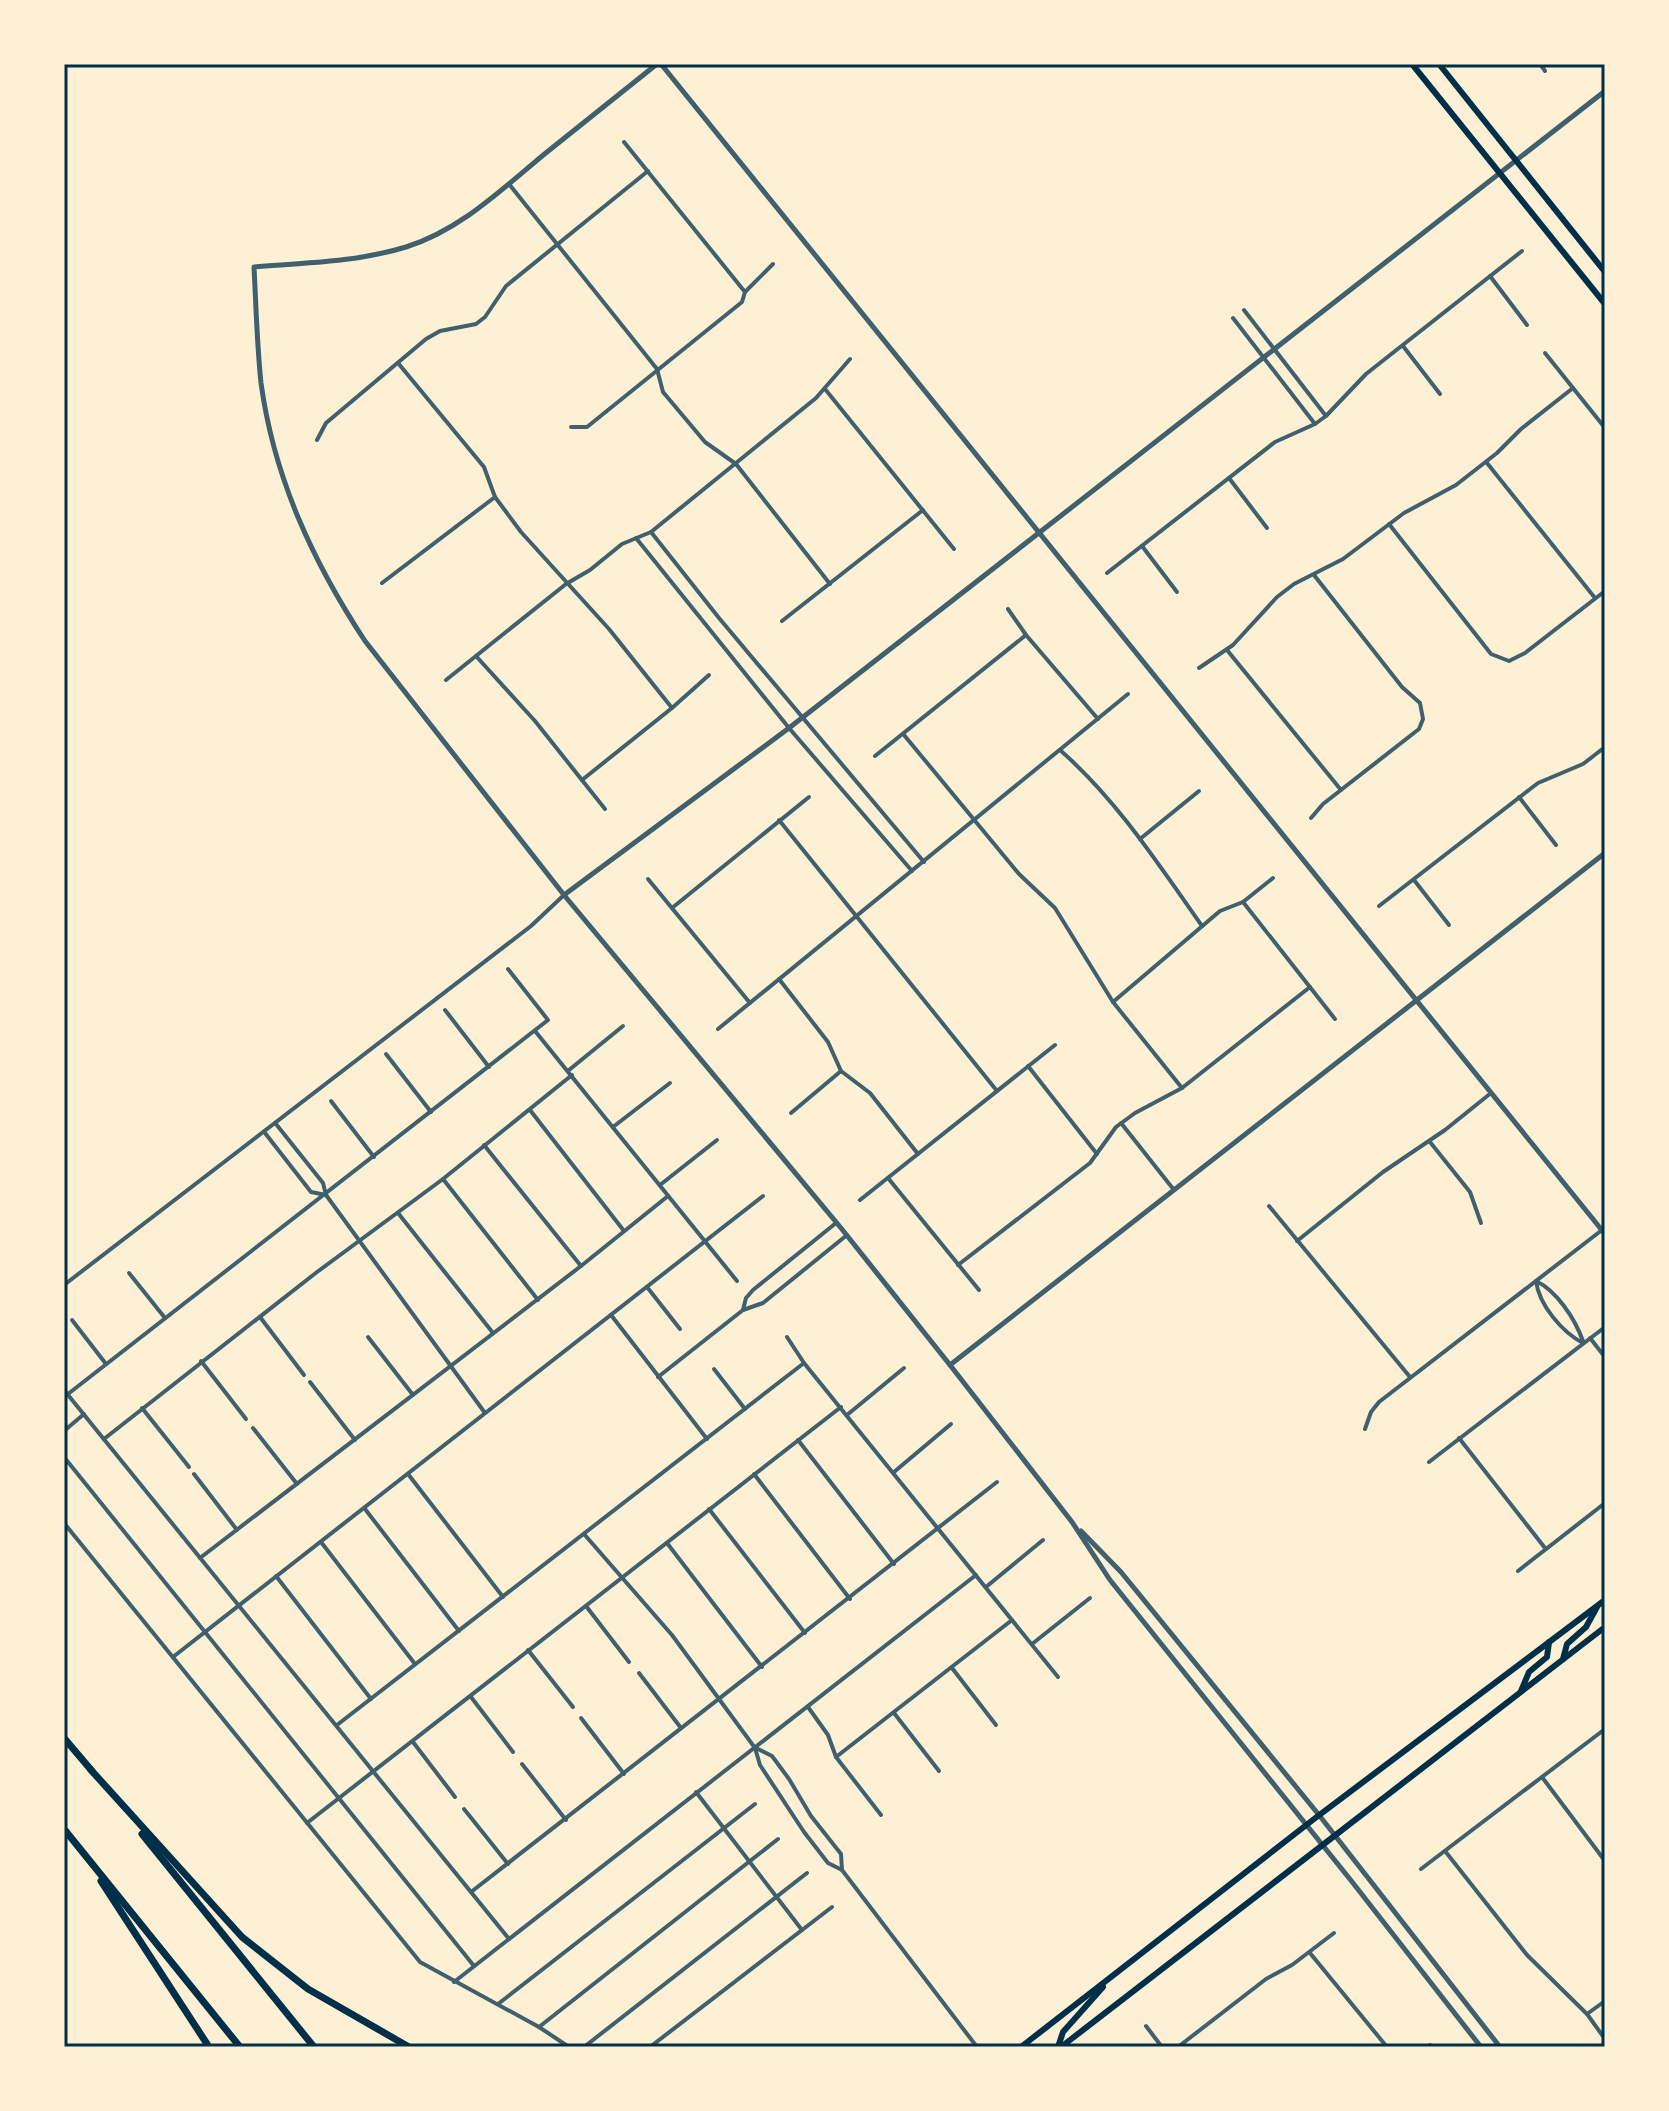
<svg xmlns="http://www.w3.org/2000/svg" width="1669" height="2111" font-family="'Sofia Sans Condensed',sans-serif">
	<style>
		.lines { fill: none; stroke-linecap: round; stroke-linejoin: round }
		.minor { stroke: #3f606c; stroke-width: 4 }
		.tertiary { stroke: #3f606c; stroke-width: 5 }
		.secondary { stroke: #003049; stroke-width: 6 }
		.motorway { stroke: #003049; stroke-width: 7 }
		.neatline { fill: none; stroke: #003049; stroke-width: 3 }
	</style>
	<rect width="100%" height="100%" fill="#fdf0d5"/>
	<g class="lines">
		<!-- minor -->
		<g class="minor">
			<path d="M 1540,64 L 1545,71"/>
			<path d="M 624,142 L 745,292"/>
			<path d="M 509,184 L 657,369 L 663,392 L 705,442 L 736,464 L 830,584"/>
			<path d="M 1490,276 L 1527,325"/>
			<path d="M 1244,310 L 1326,416"/>
			<path d="M 1233,318 L 1315,424"/>
			<path d="M 1403,346 L 1440,394"/>
			<path d="M 1545,353 L 1605,428"/>
			<path d="M 398,363 L 484,467 L 495,497 L 521,532 L 609,629 L 672,708"/>
			<path d="M 825,389 L 954,549"/>
			<path d="M 571,427 L 587,427 L 742,302 L 745,292 L 773,264"/>
			<path d="M 317,440 L 326,423 L 426,339 L 440,331 L 476,324 L 485,317 L 506,286 L 648,171"/>
			<path d="M 1487,463 L 1595,598"/>
			<path d="M 1229,478 L 1267,528"/>
			<path d="M 1389,524 L 1491,654 L 1509,661 L 1525,653 L 1605,591"/>
			<path d="M 651,532 L 719,618 L 924,862"/>
			<path d="M 636,538 L 789,728 L 912,871"/>
			<path d="M 1142,546 L 1177,592"/>
			<path d="M 1107,573 L 1275,442 L 1315,424 L 1326,416 L 1366,374 L 1522,251"/>
			<path d="M 382,583 L 495,497"/>
			<path d="M 1008,609 L 1026,635 L 1098,719"/>
			<path d="M 782,621 L 923,510"/>
			<path d="M 1227,650 L 1341,790"/>
			<path d="M 476,656 L 535,721 L 605,809"/>
			<path d="M 1199,668 L 1233,645 L 1277,597 L 1294,584 L 1343,559 L 1404,513 L 1456,485 L 1497,453 L 1521,429 L 1573,388"/>
			<path d="M 446,680 L 566,584 L 590,570 L 622,544 L 651,532 L 816,398 L 850,359"/>
			<path d="M 904,735 L 1019,874 L 1055,908 L 1113,1002 L 1182,1088"/>
			<path d="M 1060,750 C 1117,800 1159,865 1202,926"/>
			<path d="M 875,756 L 1026,635"/>
			<path d="M 582,780 L 672,708 L 709,675"/>
			<path d="M 1519,797 L 1556,845"/>
			<path d="M 1311,818 L 1323,804 L 1419,729 L 1423,719 L 1420,703 L 1402,687 L 1314,575"/>
			<path d="M 779,820 L 997,1091"/>
			<path d="M 1140,839 L 1199,791"/>
			<path d="M 648,879 L 750,1003"/>
			<path d="M 1414,880 L 1449,925"/>
			<path d="M 1243,902 L 1335,1019"/>
			<path d="M 1379,906 L 1538,783 L 1583,764 L 1605,747"/>
			<path d="M 672,908 L 809,797"/>
			<path d="M 779,979 L 828,1042 L 841,1071 L 870,1093 L 918,1154"/>
			<path d="M 1113,1002 L 1220,911 L 1243,902 L 1273,878"/>
			<path d="M 445,1010 L 489,1067"/>
			<path d="M 718,1029 L 1128,694"/>
			<path d="M 535,1031 L 737,1281"/>
			<path d="M 386,1054 L 431,1112"/>
			<path d="M 1028,1066 L 1097,1154"/>
			<path d="M 569,1070 L 623,1026"/>
			<path d="M 331,1101 L 374,1157"/>
			<path d="M 530,1110 L 624,1231"/>
			<path d="M 791,1113 L 841,1071"/>
			<path d="M 1121,1123 L 1174,1190"/>
			<path d="M 276,1124 L 323,1183 L 326,1195 L 485,1413"/>
			<path d="M 613,1127 L 670,1083"/>
			<path d="M 265,1133 L 311,1192 L 326,1195"/>
			<path d="M 1430,1142 L 1470,1192 L 1481,1223"/>
			<path d="M 484,1145 L 581,1266"/>
			<path d="M 888,1178 L 979,1290"/>
			<path d="M 443,1179 L 538,1300"/>
			<path d="M 660,1185 L 717,1140"/>
			<path d="M 860,1200 L 1055,1045"/>
			<path d="M 1269,1206 L 1410,1377"/>
			<path d="M 398,1213 L 493,1333"/>
			<path d="M 1297,1241 L 1383,1172 L 1445,1130 L 1491,1093"/>
			<path d="M 958,1265 L 1090,1163 L 1116,1127 L 1135,1113 L 1182,1088 L 1310,987"/>
			<path d="M 129,1273 L 165,1318"/>
			<path d="M 1536,1281 C 1539,1305 1562,1332 1583,1343"/>
			<path d="M 1536,1281 C 1557,1291 1575,1319 1583,1341"/>
			<path d="M 64,1285 L 531,926 L 564,895"/>
			<path d="M 647,1287 L 680,1329"/>
			<path d="M 743,1310 L 746,1298 L 753,1290 L 836,1223"/>
			<path d="M 611,1315 L 707,1439"/>
			<path d="M 260,1317 L 304,1375"/>
			<path d="M 72,1320 L 106,1364"/>
			<path d="M 368,1337 L 413,1395"/>
			<path d="M 787,1337 L 804,1363 L 1058,1677"/>
			<path d="M 1590,1338 L 1605,1357"/>
			<path d="M 201,1361 L 246,1419"/>
			<path d="M 714,1369 L 745,1409"/>
			<path d="M 658,1377 L 743,1310 L 763,1303 L 847,1235"/>
			<path d="M 310,1382 L 355,1440"/>
			<path d="M 64,1390 L 509,1939"/>
			<path d="M 68,1394 L 548,1020 L 508,969"/>
			<path d="M 142,1408 L 189,1467"/>
			<path d="M 847,1415 L 904,1368"/>
			<path d="M 253,1428 L 297,1484"/>
			<path d="M 1365,1429 L 1371,1412 L 1379,1402 L 1602,1230"/>
			<path d="M 64,1431 L 84,1414"/>
			<path d="M 1459,1438 L 1545,1548"/>
			<path d="M 104,1439 L 317,1272 L 443,1179 L 572,1075"/>
			<path d="M 798,1440 L 894,1564"/>
			<path d="M 64,1457 L 474,1966"/>
			<path d="M 1429,1462 L 1605,1327"/>
			<path d="M 894,1472 L 951,1424"/>
			<path d="M 194,1474 L 237,1530"/>
			<path d="M 408,1474 L 503,1597"/>
			<path d="M 754,1474 L 850,1599"/>
			<path d="M 365,1509 L 459,1631"/>
			<path d="M 709,1509 L 805,1633"/>
			<path d="M 64,1523 L 420,1962 L 539,2027 L 569,2047"/>
			<path d="M 584,1534 L 672,1635 L 755,1748 L 760,1765 L 804,1832 L 828,1863 L 842,1870 L 977,2047"/>
			<path d="M 321,1542 L 415,1664"/>
			<path d="M 667,1543 L 762,1667"/>
			<path d="M 200,1558 L 581,1266 L 668,1196"/>
			<path d="M 1518,1571 L 1605,1503"/>
			<path d="M 276,1576 L 371,1699"/>
			<path d="M 986,1587 L 1043,1540"/>
			<path d="M 586,1606 L 629,1662"/>
			<path d="M 1032,1644 L 1090,1598"/>
			<path d="M 528,1650 L 573,1707"/>
			<path d="M 173,1657 L 763,1196"/>
			<path d="M 952,1668 L 996,1725"/>
			<path d="M 639,1673 L 681,1728"/>
			<path d="M 471,1697 L 513,1752"/>
			<path d="M 808,1707 L 828,1735 L 836,1757 L 881,1815"/>
			<path d="M 894,1713 L 939,1771"/>
			<path d="M 581,1718 L 624,1774"/>
			<path d="M 337,1725 L 804,1363"/>
			<path d="M 413,1742 L 455,1797"/>
			<path d="M 756,1748 L 772,1756 L 789,1779 L 811,1816 L 841,1854 L 842,1870"/>
			<path d="M 836,1757 L 1012,1620"/>
			<path d="M 522,1764 L 566,1820"/>
			<path d="M 1542,1777 L 1605,1861"/>
			<path d="M 696,1792 L 802,1930"/>
			<path d="M 464,1809 L 508,1864"/>
			<path d="M 307,1823 L 841,1407"/>
			<path d="M 1445,1851 L 1527,1955 L 1587,2014 L 1605,2039"/>
			<path d="M 1421,1869 L 1605,1729"/>
			<path d="M 471,1892 L 997,1482"/>
			<path d="M 1310,1953 L 1387,2047"/>
			<path d="M 454,1982 L 976,1575"/>
			<path d="M 498,2004 L 755,1804"/>
			<path d="M 1587,2014 L 1605,2001"/>
			<path d="M 1146,2026 L 1162,2047"/>
			<path d="M 539,2027 L 778,1839"/>
			<path d="M 584,2047 L 807,1873"/>
			<path d="M 650,2047 L 832,1907"/>
			<path d="M 1178,2047 L 1266,1979 L 1292,1965 L 1334,1933"/>
			<path d="M 1428,2047 L 1430,2045"/>
		</g>
		<!-- tertiary -->
		<g class="tertiary">
			<path d="M 657,64 C 621,93 584,122 547,152 C 503,188 461,230 406,247 C 357,262 305,263 254,267 C 256,306 257,345 261,383 C 274,478 313,562 365,641 L 564,895 L 841,1228 L 950,1365 L 1072,1522 L 1110,1580 L 1353,1883 L 1481,2047"/>
			<path d="M 661,64 L 1605,1234"/>
			<path d="M 564,895 L 789,728 L 1605,91"/>
			<path d="M 950,1365 L 1605,853"/>
			<path d="M 1081,1531 L 1121,1572 L 1319,1815 L 1500,2047"/>
		</g>
		<!-- secondary -->
		<g class="secondary">
			<path d="M 1412,64 L 1605,304"/>
			<path d="M 1439,64 L 1605,272"/>
			<path d="M 1563,1659 L 1567,1644 L 1586,1627 L 1597,1607"/>
			<path d="M 1521,1691 L 1529,1672 L 1547,1657 L 1549,1642"/>
			<path d="M 1021,2047 L 1314,1819 L 1605,1600"/>
			<path d="M 1058,2047 L 1063,2032 L 1103,1987"/>
			<path d="M 1061,2047 L 1605,1627"/>
		</g>
		<!-- motorway -->
		<g class="motorway">
			<path d="M 64,1738 L 92,1771"/>
			<path d="M 91,1770 L 242,1937 L 308,1989 L 409,2047"/>
			<path d="M 64,1829 L 240,2047"/>
			<path d="M 142,1834 L 314,2047"/>
			<path d="M 101,1881 L 209,2047"/>
		</g>
	</g>
	<!-- border -->
	<rect width="1669" height="2111" fill="none" stroke="#fdf0d5" stroke-width="132"/>
	<rect x="66" y="66" width="1537" height="1979" class="neatline"/>
</svg>
